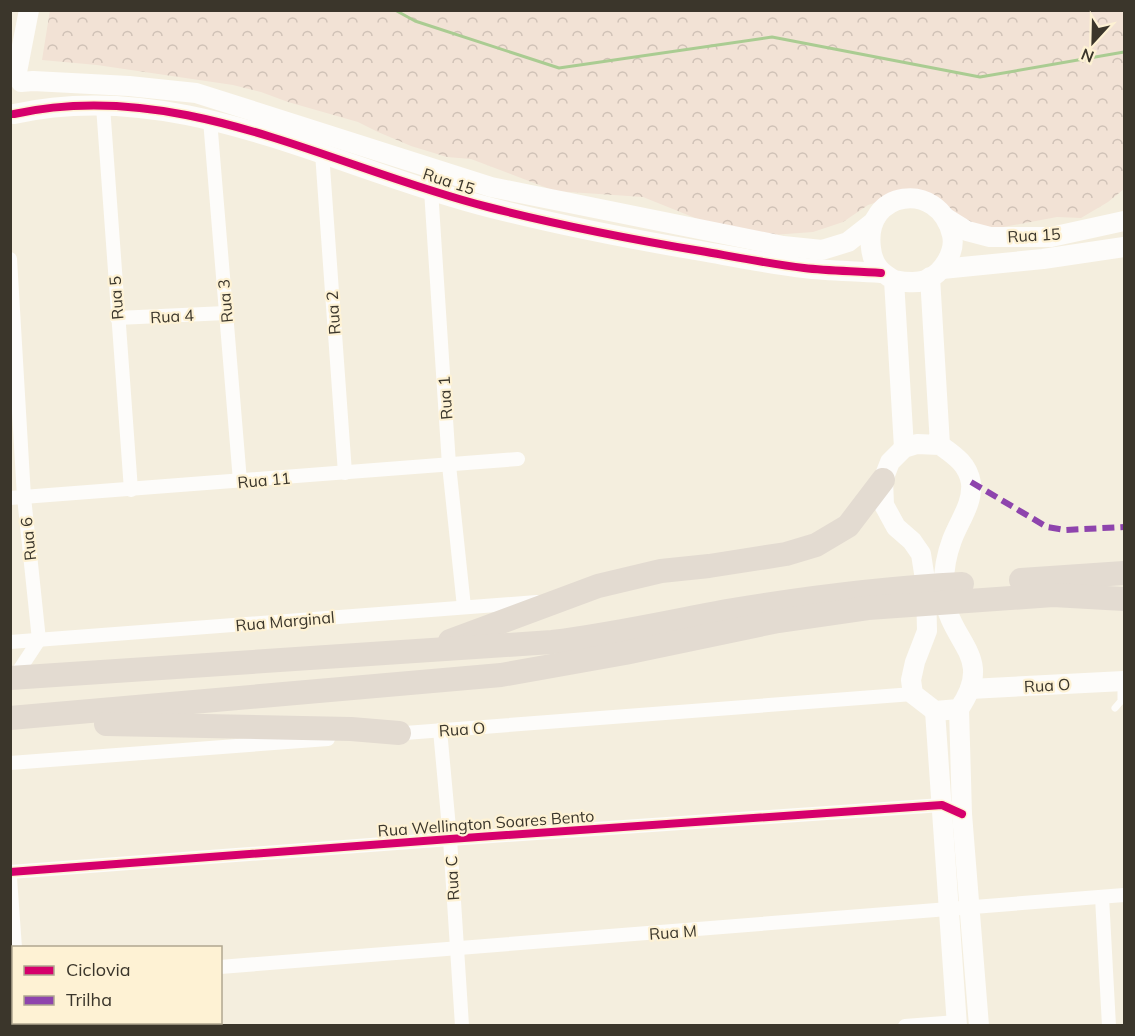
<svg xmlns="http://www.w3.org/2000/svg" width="1135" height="1036" font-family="Mulish,sans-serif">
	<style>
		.forest { fill: url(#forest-crowns) }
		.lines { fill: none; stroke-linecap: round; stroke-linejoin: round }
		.stream { stroke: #aacc92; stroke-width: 3 }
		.lane { stroke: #fdfcfa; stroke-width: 7 }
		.street { stroke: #fdfcfa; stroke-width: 14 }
		.secondary { stroke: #fdfcfa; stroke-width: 20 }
		.highway { stroke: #e3dbd1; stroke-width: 24 }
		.quiet { stroke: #8e44ad; stroke-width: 6; stroke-dasharray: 12 6; stroke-linecap: butt }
		.cycleway-casing { stroke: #fef2d4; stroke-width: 11 }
		.cycleway { stroke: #d6006c; stroke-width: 8 }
		.labels { text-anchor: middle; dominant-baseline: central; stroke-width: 4.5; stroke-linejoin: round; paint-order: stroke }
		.street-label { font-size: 16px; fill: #3b362b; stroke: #fef2d4 }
	</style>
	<defs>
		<pattern id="forest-crowns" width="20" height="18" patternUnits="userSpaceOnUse" patternTransform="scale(1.5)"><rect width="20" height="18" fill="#f2e2d5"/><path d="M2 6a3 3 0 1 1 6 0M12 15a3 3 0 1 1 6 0" fill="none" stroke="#d0c2b7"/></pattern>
	</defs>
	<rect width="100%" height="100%" fill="#f4eede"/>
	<!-- forest -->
	<path class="forest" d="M 50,10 L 1124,11 L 1124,189 L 1108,202 L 1081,218 L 1057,217 L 998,228 L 969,225 L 938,198 L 906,193 L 868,205 L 843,222 L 813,232 L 760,236 L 730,232 L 643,197 L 555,191 L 471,159 L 447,157 L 411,146 L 378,132 L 358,122 L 288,102 L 261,92 L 233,85 L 97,65 L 42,60 Z"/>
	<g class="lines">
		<!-- stream -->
		<path class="stream" d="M 395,10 L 415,21 L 559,68 L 772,37 L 980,77 L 1124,52"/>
		<!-- lane -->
		<path class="lane" d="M 1115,708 L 1121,701 L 1121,683"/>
		<!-- street -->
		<g class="street">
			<path d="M 103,106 L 131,490"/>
			<path d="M 210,120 L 240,481"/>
			<path d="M 322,153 L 345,473"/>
			<path d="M 431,190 L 449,465 L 464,607"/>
			<path d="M 10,259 L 24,497 L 39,640 L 14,678"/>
			<path d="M 117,318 L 226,313"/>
			<path d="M 10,498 L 518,459"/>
			<path d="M 10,642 L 537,602"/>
			<path d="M 440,730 L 450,839 L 462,1026"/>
			<path d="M 392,734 L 913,694"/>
			<path d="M 10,763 L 328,739"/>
			<path d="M 10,872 L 450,839 L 942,805 L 962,814"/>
			<path d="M 10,878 L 15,948"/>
			<path d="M 1102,897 L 1109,1026"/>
			<path d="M 220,967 L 1124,895"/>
			<path d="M 10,983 L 14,982"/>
			<path d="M 21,1022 L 21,1026"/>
			<path d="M 905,1026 L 957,1022"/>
		</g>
		<!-- secondary -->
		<g class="secondary">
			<path d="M 16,77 L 29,10"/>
			<path d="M 21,82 L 33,81 L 129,86 L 196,93 L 491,187 L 783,246 L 822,250 L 848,242 L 871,224"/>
			<path d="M 14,114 C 179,77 333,168 488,207 C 558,225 630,239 701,251 C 735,257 770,264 804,268 C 829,271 855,271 881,273"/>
			<path d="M 946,218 L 967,231 L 990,237 L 1051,237 L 1124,221"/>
			<path d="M 942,269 L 1043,259 L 1124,247"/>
			<path d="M 930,277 L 940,445 C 954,455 968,464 971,483 C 973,504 959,521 952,540 C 946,556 943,577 944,594 C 949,644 996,655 959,709 L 935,711 L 913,694 L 911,680 L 915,662 L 927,631 L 926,586 L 921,554 L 912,541 L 896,527 L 884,505 L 883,480 L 890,462 L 904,448 L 917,444 L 940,445"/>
			<path d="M 894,280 C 904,282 915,284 926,280 C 942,274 956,252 952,235 C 939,179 863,190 871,248 C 873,265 880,272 894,280 L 904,448"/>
			<path d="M 970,689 L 1124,681"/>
			<path d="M 959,709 L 962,814 L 979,1026"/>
			<path d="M 935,711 L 957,1026"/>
		</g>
		<!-- highway -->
		<g class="highway">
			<path d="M 1021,580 L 1124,573"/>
			<path d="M 450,641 L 598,586 L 661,571 L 709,566 L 786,554 L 816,545 L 848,526 L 883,480"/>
			<path d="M 10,678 L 552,642 C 611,635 668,622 727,611 C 805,598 883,588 962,584"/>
			<path d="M 10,718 L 501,675 L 625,653 L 778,621 L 868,608 L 1053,595 L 1124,599"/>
			<path d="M 106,724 L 351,729 L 399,733"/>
		</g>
		<!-- quiet -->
		<path class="quiet" d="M 971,482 L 1047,527 L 1065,530 L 1124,527"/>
		<!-- cycleway casing -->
		<g class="cycleway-casing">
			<g id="cycleway">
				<path d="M 14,114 C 179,77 333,168 488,207 C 558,225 630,239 701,251 C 735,257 770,264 804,268 C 829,271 855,271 881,273"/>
				<path d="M 10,872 L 450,839 L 942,805 L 962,814"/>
			</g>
		</g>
		<!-- cycleway -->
		<use href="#cycleway" class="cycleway"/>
	</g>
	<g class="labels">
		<!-- street labels -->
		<g class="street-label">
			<text transform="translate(449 181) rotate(18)">Rua 15</text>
			<text transform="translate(1034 235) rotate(-3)">Rua 15</text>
			<text transform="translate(116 298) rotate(-94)">Rua 5</text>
			<text transform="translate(225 301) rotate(-95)">Rua 3</text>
			<text transform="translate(333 313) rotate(-94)">Rua 2</text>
			<text transform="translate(172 316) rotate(-3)">Rua 4</text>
			<text transform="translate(445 398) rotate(-94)">Rua 1</text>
			<text transform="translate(264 480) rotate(-5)">Rua 11</text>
			<text transform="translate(28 539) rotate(-96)">Rua 6</text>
			<text transform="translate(285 621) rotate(-5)">Rua Marginal</text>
			<text transform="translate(1047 685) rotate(-3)">Rua O</text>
			<text transform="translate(462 729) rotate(-4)">Rua O</text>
			<text transform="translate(486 823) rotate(-4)">Rua Wellington Soares Bento</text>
			<text transform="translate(452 878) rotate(-93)">Rua C</text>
			<text transform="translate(673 932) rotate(-4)">Rua M</text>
		</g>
	</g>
	<!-- border -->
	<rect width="1135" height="1036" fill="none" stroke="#3b362b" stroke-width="24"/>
	<!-- legend -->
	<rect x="12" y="946" width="210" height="78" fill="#fef2d4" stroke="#b0a790" stroke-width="1.5"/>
	<rect x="24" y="966" width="30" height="9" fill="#d6006c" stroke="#b0a790" stroke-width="1.5"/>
	<text x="66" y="976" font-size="18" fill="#3b362b">Ciclovia</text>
	<rect x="24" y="996" width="30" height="9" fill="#8e44ad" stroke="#b0a790" stroke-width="1.5"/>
	<text x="66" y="1006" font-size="18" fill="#3b362b">Trilha</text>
	<!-- north arrow -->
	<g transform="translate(1093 42) rotate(202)" stroke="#fef2d4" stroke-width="4.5" paint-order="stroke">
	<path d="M0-4.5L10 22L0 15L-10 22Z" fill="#3b362b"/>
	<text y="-9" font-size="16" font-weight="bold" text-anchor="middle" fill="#3b362b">N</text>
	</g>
</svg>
